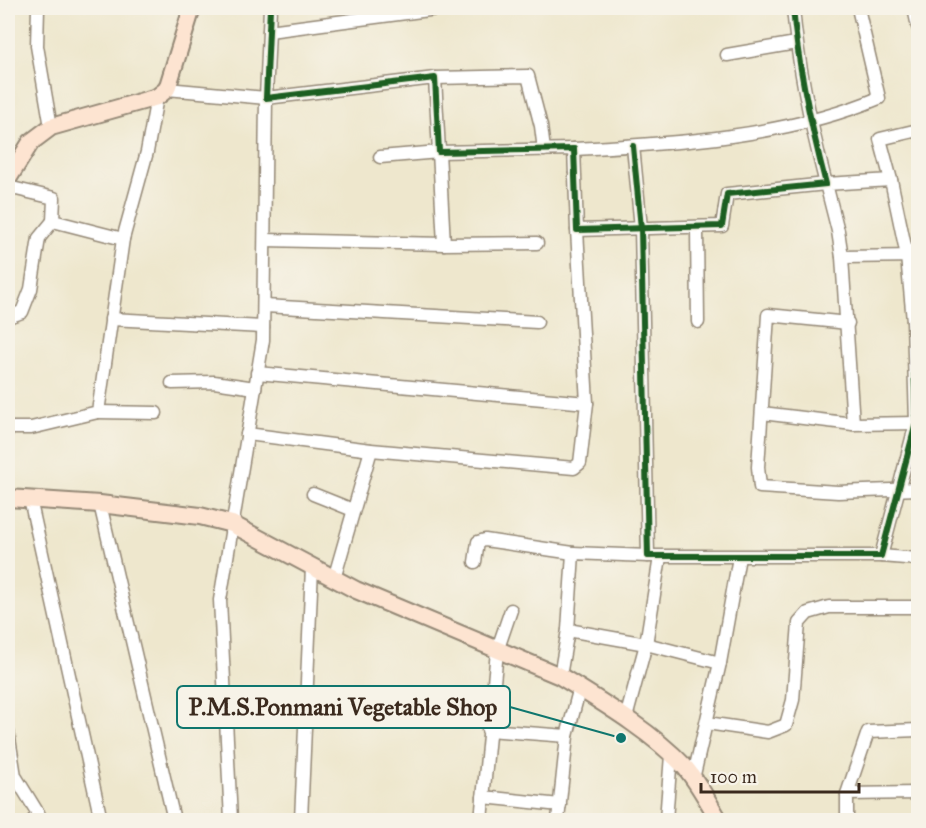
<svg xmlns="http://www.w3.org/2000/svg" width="926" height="828" font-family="'IM FELL Great Primer',serif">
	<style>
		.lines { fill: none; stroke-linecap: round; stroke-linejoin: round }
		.street-casing { stroke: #948876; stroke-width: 15 }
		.secondary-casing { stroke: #948876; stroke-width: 20 }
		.street { stroke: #fff; stroke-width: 12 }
		.secondary { stroke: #fde4d1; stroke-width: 16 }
		.cycleway-casing { stroke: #f7f3e8; stroke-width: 10 }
		.cycleway { stroke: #1b5e20; stroke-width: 6 }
		.leader { fill: none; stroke: #0f766e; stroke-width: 2 }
		.callout-dot { fill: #0f766e; stroke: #f7f3e8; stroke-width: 2 }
		.callout { fill: #f7f3e8; stroke: #0f766e; stroke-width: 2 }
		.callout-label { font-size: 24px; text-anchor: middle; font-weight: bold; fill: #3b2a1e }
	</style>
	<rect width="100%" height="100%" fill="#f7f3e8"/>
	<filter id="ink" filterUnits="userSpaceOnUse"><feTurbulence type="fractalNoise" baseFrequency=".0167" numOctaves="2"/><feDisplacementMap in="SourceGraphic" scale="12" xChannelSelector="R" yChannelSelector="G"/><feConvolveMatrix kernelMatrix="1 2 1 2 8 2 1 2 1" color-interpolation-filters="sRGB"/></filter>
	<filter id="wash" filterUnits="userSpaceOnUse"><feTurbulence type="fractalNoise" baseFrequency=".008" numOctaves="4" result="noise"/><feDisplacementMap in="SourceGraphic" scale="24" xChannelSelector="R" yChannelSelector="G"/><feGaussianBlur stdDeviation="1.35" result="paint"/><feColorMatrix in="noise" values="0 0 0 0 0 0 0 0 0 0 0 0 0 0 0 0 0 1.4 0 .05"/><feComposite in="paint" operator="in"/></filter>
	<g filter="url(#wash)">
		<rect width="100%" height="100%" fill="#eee7cd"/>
	</g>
	<g filter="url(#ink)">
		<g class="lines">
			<!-- street casing -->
			<g class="street-casing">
				<g id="street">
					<path d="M 38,8 L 37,46 L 51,127"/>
					<path d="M 270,8 L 266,98 L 435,78 L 439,152 L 574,149 L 577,230 L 722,226 L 727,194 L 826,184 C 811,126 798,68 793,8"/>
					<path d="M 914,8 L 918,27"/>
					<path d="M 269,31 L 444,8"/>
					<path d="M 727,55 L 796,43"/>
					<path d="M 435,78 L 528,76 L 541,126 L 544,150"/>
					<path d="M 167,89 L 266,98 L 263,340 L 220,600 L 231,820"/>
					<path d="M 918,130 L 880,139 L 891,180 L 826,184 L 838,231 L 842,257 L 853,424 L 918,423"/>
					<path d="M 633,146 L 641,228 L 648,556 L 881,556 L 916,423 L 913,321 L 918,321"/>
					<path d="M 574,149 C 673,144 787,137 879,98 L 858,8"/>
					<path d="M 380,157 L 439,152 L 444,244"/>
					<path d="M 891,180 L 907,256 L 913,321"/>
					<path d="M 8,187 L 54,198 L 53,221 L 123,239"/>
					<path d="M 697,229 L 698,322"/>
					<path d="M 265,240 L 444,244 L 537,243"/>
					<path d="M 842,257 L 918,256"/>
					<path d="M 265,306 L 537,322"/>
					<path d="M 8,317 L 22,312 L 31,289 L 39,238 L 53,221"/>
					<path d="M 111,319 L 263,327"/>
					<path d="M 848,323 L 768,315 L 758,467 L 760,487 L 838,492 L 918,489"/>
					<path d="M 257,373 L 587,403 L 577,230"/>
					<path d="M 172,383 L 214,382 L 255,388"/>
					<path d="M 98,412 L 156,413"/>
					<path d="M 762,413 L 853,424"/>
					<path d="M 8,428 L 31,428 L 98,412 L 123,239 L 147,152 L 157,97"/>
					<path d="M 247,434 L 371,450 L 574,468 L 580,463 L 587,403"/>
					<path d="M 313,494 L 353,510"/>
					<path d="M 30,499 L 101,820"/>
					<path d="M 100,504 L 174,820"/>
					<path d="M 881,556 L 918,559"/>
					<path d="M 475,562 L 478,542 L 485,540 L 573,553"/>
					<path d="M 334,579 L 371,450"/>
					<path d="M 568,630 L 646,644 L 720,663"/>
					<path d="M 560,676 L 568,630 L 573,553 L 648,556"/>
					<path d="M 626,718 L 646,644 L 660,557"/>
					<path d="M 707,723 L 768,732 L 786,725 L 793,700 L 799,623 L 808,613 L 829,607 L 918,607"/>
					<path d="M 488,730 L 567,736"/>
					<path d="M 8,732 L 15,776 L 39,815 L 33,820"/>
					<path d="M 693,779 L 720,663 L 739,557"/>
					<path d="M 847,794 L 868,732 L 918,730"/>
					<path d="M 483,797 L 560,805"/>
					<path d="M 301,820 L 312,567"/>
					<path d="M 481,820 L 497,651 L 511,610"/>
					<path d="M 558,820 L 567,736 L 580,687"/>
					<path d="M 666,820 L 671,755"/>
					<path d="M 847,820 L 847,794 L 918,793"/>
				</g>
			</g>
			<!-- secondary casing -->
			<g class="secondary-casing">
				<g id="secondary">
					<path d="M 8,179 L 31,142 L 51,127 L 157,97 L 167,89 L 192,8"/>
					<path d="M 8,498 L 100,504 L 200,516 L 232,524 L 356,590 L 560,676 C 600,701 651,731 684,766 C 698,782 708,802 719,820"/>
				</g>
			</g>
			<!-- street -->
			<use href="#street" class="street"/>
			<!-- secondary -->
			<use href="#secondary" class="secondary"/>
			<!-- cycleway casing -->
			<g class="cycleway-casing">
				<g id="cycleway">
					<path d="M 270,8 L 266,98 L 435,78 L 439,152 L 574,149 L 577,230 L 722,226 L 727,194 L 826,184 C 811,126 798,68 793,8"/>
					<path d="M 633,146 L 641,228 L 648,556 L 881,556 L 916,423 L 913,321 L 918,321"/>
				</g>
			</g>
			<!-- cycleway -->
			<use href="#cycleway" class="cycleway"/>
		</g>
	</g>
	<!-- callouts -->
	<path class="leader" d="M621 738L510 707"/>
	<circle class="callout-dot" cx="621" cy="738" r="6"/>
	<rect class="callout" x="177" y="686" width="333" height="42" rx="6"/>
	<g class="callout-label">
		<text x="343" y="715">P.M.S.Ponmani Vegetable Shop</text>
	</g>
	<!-- margin -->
	<rect width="926" height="828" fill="none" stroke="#f7f3e8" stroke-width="30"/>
	<!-- scale -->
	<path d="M701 783v9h158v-9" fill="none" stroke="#3b2a1e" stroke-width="3"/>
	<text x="710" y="783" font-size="18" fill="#3b2a1e" stroke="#f7f3e8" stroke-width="4.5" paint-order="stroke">100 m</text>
</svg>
